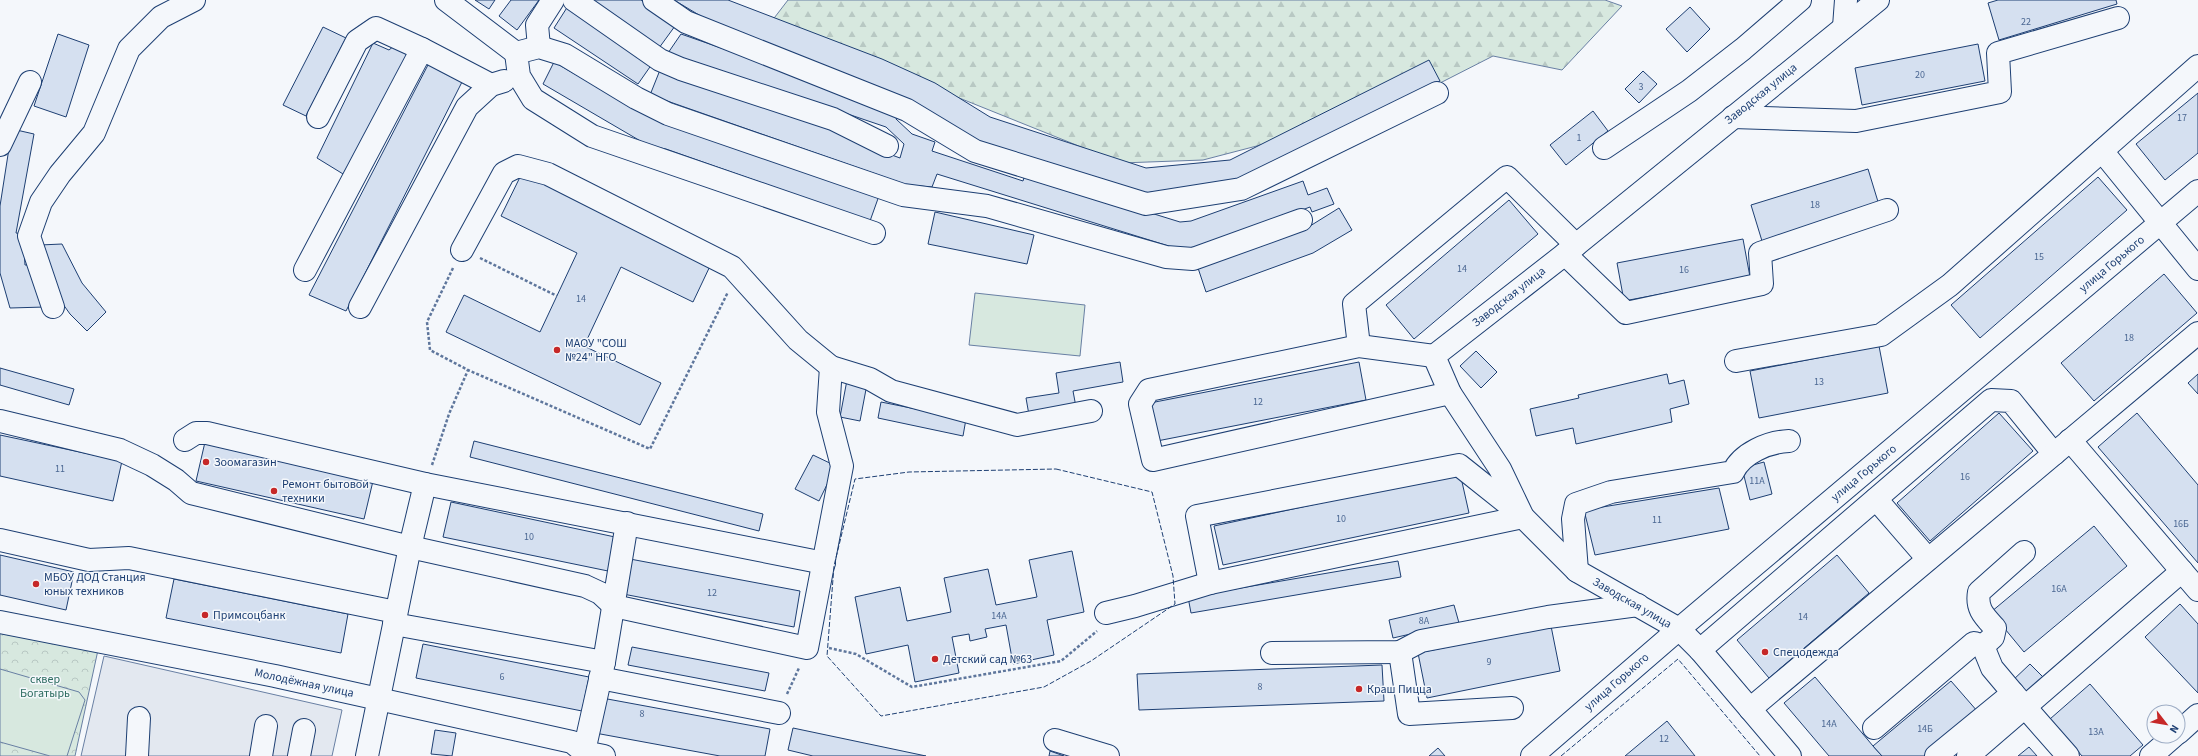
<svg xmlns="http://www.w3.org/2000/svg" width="2198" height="756" font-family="'Source Sans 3',sans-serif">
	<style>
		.forest { fill: url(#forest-firs); stroke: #687fa3 }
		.park { fill: url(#park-crowns); stroke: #687fa3 }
		.pitch { fill: #d7e8df; stroke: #687fa3 }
		.parking { fill: #e3e8f0; stroke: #687fa3 }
		.building { fill: #d5e0f0; stroke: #1d3f73 }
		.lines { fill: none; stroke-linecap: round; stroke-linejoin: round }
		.minor-casing { stroke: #1d3f73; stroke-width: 24 }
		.major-casing { stroke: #1d3f73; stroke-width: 24 }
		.path { stroke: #5e769c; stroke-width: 2.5; stroke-dasharray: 3 2; stroke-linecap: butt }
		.minor { stroke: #f4f7fb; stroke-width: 22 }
		.major { stroke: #f4f7fb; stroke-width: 22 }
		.fence { stroke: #1d3f73; stroke-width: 1; stroke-dasharray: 5 2; stroke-linecap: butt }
		.poi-dot { fill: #c62828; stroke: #f4f7fb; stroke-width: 1.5 }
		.labels { text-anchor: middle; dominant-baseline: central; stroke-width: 3; stroke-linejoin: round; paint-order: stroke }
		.number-label { font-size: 10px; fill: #4b6792 }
		.street-label { font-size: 12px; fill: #1d3f73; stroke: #f4f7fb }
		.poi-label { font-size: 12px; fill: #1d3f73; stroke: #f4f7fb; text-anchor: start }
		.park-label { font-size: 12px; fill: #2c6c60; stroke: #f4f7fb }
	</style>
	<defs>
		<pattern id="forest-firs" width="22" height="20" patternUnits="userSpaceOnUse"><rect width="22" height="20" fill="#d7e8df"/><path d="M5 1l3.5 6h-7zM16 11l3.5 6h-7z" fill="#b8c8c3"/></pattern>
		<pattern id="park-crowns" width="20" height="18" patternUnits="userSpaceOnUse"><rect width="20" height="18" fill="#d7e8df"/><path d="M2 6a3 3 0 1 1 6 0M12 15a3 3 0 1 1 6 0" fill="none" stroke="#b8c8c3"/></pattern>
	</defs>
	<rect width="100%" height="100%" fill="#f4f7fb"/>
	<!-- forest -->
	<path class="forest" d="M 788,0 L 1605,0 L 1622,6 L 1562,70 L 1493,56 L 1395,106 L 1272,142 L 1203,160 L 1121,163 L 902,75 L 768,26 Z"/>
	<!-- park -->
	<path class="park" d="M 0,633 L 98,650 L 75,756 L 0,756 Z"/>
	<!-- pitch -->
	<g class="pitch">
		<path d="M 975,293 L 1085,305 L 1080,356 L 969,345 Z"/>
		<path d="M 0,669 L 79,692 L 85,700 L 67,756 L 50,756 L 0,742 Z"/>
	</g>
	<!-- parking -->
	<path class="parking" d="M 104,656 L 342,710 L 332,756 L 81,756 Z"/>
	<!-- building -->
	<g class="building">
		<path d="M 475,0 L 495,0 L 489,9 Z"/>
		<path d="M 511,0 L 539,0 L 517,30 L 499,16 Z"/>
		<path d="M 593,0 L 641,0 L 675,26 L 659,48 Z"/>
		<path d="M 674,0 L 728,0 L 882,59 L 935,83 L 990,117 L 1146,168 L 1230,160 L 1429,60 L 1440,81 L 1236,182 L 1145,193 L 975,141 L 709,21 Z"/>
		<path d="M 1998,0 L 2116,0 L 2117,4 L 1999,40 L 1988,3 Z"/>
		<path d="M 568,6 L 652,64 L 638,84 L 554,28 Z"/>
		<path d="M 1690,7 L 1710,29 L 1687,52 L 1666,29 Z"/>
		<path d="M 323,27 L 346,38 L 306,116 L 283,105 Z"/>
		<path d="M 58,34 L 89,45 L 66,117 L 34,106 Z"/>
		<path d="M 681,34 L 899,110 L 896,119 L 912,134 L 935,142 L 932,151 L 1023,181 L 1025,174 L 1180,222 L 1191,221 L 1303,181 L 1308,195 L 1327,188 L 1334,204 L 1312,212 L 1310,207 L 1197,249 L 1175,248 L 937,174 L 932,187 L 907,185 L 650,95 L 660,70 L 830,125 L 859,143 L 900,158 L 904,144 L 886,127 L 668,53 Z"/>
		<path d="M 373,43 L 389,50 L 395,45 L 409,54 L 348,177 L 317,158 Z"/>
		<path d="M 1978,44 L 1985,81 L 1862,105 L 1855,68 Z"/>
		<path d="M 554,62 L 601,89 L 880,193 L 870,221 L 666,149 L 649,146 L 543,84 Z"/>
		<path d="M 429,63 L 462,82 L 346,311 L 309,295 Z"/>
		<path d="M 1643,71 L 1657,84 L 1639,103 L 1625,89 Z"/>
		<path d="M 2198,93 L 2198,153 L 2165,180 L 2136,144 Z"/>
		<path d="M 1593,111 L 1608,131 L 1566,165 L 1550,145 Z"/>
		<path d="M 12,129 L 34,134 L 16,233 L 23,234 L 25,265 L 33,265 L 45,307 L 10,308 L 0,273 L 0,206 Z"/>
		<path d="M 1868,169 L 1879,205 L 1762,241 L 1751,205 Z"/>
		<path d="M 522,173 L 711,264 L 693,302 L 621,267 L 584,346 L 661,383 L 640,425 L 446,332 L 464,295 L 540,332 L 577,253 L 501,216 Z"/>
		<path d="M 2098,177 L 2127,210 L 1980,338 L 1951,305 Z"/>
		<path d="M 1509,200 L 1538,234 L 1414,339 L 1386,305 Z"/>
		<path d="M 1339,208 L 1352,230 L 1313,253 L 1206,292 L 1197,265 L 1302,231 Z"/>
		<path d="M 935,212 L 1034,235 L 1027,264 L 928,244 Z"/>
		<path d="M 1743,239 L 1750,277 L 1624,301 L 1617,263 Z"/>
		<path d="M 62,244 L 82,283 L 106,312 L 87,331 L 70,314 L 53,290 L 40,245 Z"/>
		<path d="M 2164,274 L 2197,313 L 2094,401 L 2061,363 Z"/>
		<path d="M 1879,346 L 1888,393 L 1759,418 L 1750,371 Z"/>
		<path d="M 1476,351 L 1497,372 L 1481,388 L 1460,366 Z"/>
		<path d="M 1120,362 L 1123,382 L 1073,391 L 1076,407 L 1029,415 L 1026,398 L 1059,393 L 1056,373 Z"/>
		<path d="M 1359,362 L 1366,400 L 1157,441 L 1150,403 Z"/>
		<path d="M 0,368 L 74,389 L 69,405 L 0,385 Z"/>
		<path d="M 1667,374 L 1669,384 L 1684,380 L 1689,404 L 1670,409 L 1672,422 L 1576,444 L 1573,428 L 1536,436 L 1530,409 L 1579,398 L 1578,395 Z"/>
		<path d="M 2198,374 L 2198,394 L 2188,383 Z"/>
		<path d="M 847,380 L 867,384 L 860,421 L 840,417 Z"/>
		<path d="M 881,402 L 966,419 L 963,436 L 878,418 Z"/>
		<path d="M 1999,413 L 2033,451 L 1930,541 L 1897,503 Z"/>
		<path d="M 2137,413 L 2198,485 L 2198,563 L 2098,447 Z"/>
		<path d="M 0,435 L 122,461 L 113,501 L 0,476 Z"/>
		<path d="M 474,441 L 763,514 L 759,531 L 470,457 Z"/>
		<path d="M 205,442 L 373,481 L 364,519 L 196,481 Z"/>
		<path d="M 813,455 L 836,466 L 819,501 L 795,489 Z"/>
		<path d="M 1764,462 L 1772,494 L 1750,500 L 1742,468 Z"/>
		<path d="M 1460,473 L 1469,513 L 1223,565 L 1214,526 Z"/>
		<path d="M 1719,488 L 1729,529 L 1595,555 L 1584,510 Z"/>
		<path d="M 451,502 L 615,537 L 608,571 L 443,537 Z"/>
		<path d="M 2094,526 L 2127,566 L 2024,652 L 1991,612 Z"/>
		<path d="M 1072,551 L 1084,612 L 1047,620 L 1054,655 L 1013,664 L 1006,625 L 985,629 L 987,637 L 970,641 L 969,634 L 952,637 L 959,673 L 915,682 L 908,645 L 866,654 L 855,597 L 900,587 L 907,621 L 951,612 L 944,578 L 988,569 L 996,605 L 1037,597 L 1029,560 Z"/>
		<path d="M 0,555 L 74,572 L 66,610 L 0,595 Z"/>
		<path d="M 1837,555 L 1869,593 L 1769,678 L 1737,640 Z"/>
		<path d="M 630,559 L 800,591 L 794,627 L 623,594 Z"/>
		<path d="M 1398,561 L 1401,577 L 1191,613 L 1188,597 Z"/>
		<path d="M 174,579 L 348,614 L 341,653 L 166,618 Z"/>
		<path d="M 2180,604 L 2198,624 L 2198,693 L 2145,637 Z"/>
		<path d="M 1454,605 L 1459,623 L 1393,638 L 1389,620 Z"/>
		<path d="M 1551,626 L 1560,671 L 1427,698 L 1418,653 Z"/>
		<path d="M 423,644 L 589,677 L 582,711 L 416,678 Z"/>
		<path d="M 632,647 L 769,673 L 765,691 L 628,665 Z"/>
		<path d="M 2030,664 L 2043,677 L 2024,694 L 2012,681 Z"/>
		<path d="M 1382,665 L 1384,701 L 1139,710 L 1137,674 Z"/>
		<path d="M 1815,677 L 1873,746 L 1882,756 L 1829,756 L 1784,703 Z"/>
		<path d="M 1951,681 L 1978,712 L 1925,756 L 1882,756 L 1873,746 Z"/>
		<path d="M 2090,684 L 2143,745 L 2130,756 L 2082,756 L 2050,719 Z"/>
		<path d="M 602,698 L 770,729 L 765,756 L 720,756 L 595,733 Z"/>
		<path d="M 1667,721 L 1695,756 L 1625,756 Z"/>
		<path d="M 793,728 L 926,756 L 813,756 L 788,750 Z"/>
		<path d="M 435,730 L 456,733 L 452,756 L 431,754 Z"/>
		<path d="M 2029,747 L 2037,756 L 2018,756 Z"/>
		<path d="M 1438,748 L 1445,756 L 1429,756 Z"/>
		<path d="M 1050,751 L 1064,756 L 1049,756 Z"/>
	</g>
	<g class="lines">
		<!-- minor casing -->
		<g class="minor-casing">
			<g id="minor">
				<path d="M 446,0 L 516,53"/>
				<path d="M 574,0 L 660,60 L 681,69 L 833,119 L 887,146"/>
				<path d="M 654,0 L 686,22 L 907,110 L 975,151 L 1146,204 L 1241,189 L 1437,93"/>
				<path d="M 1844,27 L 1846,0"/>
				<path d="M 539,47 L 537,25 L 553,0"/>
				<path d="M 318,117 L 357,41 L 376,28 L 422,49"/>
				<path d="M 1733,117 L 1856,121 L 2000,92 L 1998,53 L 2118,18"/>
				<path d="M 0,145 L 30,82"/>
				<path d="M 1604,148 L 1689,91 L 1743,49 L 1800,0"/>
				<path d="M 2102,151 L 2198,269"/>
				<path d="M 874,233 L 592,136 L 533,99 L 519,76 L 516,53 L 539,47 L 565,55 L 636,98 L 668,114 L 903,195 L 987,206 L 1166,257 L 1193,259 L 1301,220"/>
				<path d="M 462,250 L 504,173 L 518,166 L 548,174 L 732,267 L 798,340 L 831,367 L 870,379 L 891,391 L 1017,425 L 1091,411"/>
				<path d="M 1565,254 L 1626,313 L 1762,284 L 1760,253 L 1887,210"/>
				<path d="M 305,270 L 422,49 L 491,85"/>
				<path d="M 53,307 L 29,236 L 41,202 L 60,174 L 94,133 L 129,49 L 161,17 L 194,0"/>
				<path d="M 360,307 L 467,107 L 491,85 L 504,81"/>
				<path d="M 1359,346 L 1354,304 L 1507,177 L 1576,245"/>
				<path d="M 1434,356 L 1359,346 L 1149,390 L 1140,404 L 1153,460 L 1450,393"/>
				<path d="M 1736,361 L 1881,335 L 1950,285 L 2198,66"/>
				<path d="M 0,421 L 120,450 L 152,465 L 176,480 L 191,493 L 410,547 L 585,586 L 600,593 L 614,606 L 807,648 L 842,466 L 828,412 L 831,367"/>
				<path d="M 185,440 L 196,433 L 207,433 L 425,484 L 824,563"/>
				<path d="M 2070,440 L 2198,590"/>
				<path d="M 1876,499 L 1928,559"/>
				<path d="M 0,540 L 89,560 L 129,558 L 396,612"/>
				<path d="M 1577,571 L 1573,519 L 1576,504 L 1611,492 L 1733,472 C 1742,453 1768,442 1789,441"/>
				<path d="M 1210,583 L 1197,516 L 1459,465 L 1518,512"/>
				<path d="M 1106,613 L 1135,606 L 1210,583 L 1523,517"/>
				<path d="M 0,622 L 275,676 L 572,742 L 584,752 L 604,756"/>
				<path d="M 394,624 L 604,662"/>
				<path d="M 1983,646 L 1993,637 L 1995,628 C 1984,616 1976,609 1979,592 L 2024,552"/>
				<path d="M 1700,650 L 1991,400 L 2011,401 L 2054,454"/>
				<path d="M 1400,652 L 1409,714 L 1512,708"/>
				<path d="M 1272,653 L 1400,652 L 1421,641 L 1548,617 L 1638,605"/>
				<path d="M 600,678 L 779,713"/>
				<path d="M 1750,709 L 2198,333"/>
				<path d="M 1874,728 L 1974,643 L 1983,646 L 1992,668 L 2013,693"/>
				<path d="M 2178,733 L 2198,715"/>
				<path d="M 1055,740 L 1108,756"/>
				<path d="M 137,756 L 139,718"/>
				<path d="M 261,756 L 266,726"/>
				<path d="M 299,756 L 304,730"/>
				<path d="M 367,756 L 410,547 L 425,484"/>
				<path d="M 583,756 L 604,662 L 627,523"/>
				<path d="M 1790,756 L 1700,650 L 1679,629 L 1577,571 L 1523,517 L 1500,469 L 1450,393 L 1434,356 L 1565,254 L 1878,0"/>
				<path d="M 1936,756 L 2013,693 L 2025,707 L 2182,571"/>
				<path d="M 1968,756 L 2025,707 L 2068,756"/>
				<path d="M 2151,756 L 2174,736"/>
			</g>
		</g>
		<!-- major casing -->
		<g class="major-casing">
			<path id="major" d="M 1532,756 L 1679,629 L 2198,191"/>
		</g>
		<!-- path -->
		<g class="path">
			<path d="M 480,258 L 557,296"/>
			<path d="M 453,268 L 427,322 L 430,350 L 468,370 L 650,449 L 728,292"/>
			<path d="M 432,465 L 449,414 L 468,370"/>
			<path d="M 829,648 L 856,654 L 912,687 L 1061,661 L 1097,631"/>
			<path d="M 787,694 L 799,668"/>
		</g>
		<!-- minor -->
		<use href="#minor" class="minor"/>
		<!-- major -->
		<use href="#major" class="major"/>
		<!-- fence -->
		<g class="fence">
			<path d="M 1056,469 L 1152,492 L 1173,576 L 1175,604 L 1091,661 L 1044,687 L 881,716 L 827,656 L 834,566 L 855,479 L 909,472 Z"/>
			<path d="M 1561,756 L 1678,659 L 1760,756"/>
		</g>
	</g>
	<!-- markers -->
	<g class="poi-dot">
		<circle cx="557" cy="350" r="4"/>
		<circle cx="206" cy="462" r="4"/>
		<circle cx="274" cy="491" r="4"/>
		<circle cx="36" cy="584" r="4"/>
		<circle cx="205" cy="615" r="4"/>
		<circle cx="1765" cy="652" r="4"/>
		<circle cx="935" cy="659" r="4"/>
		<circle cx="1359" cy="689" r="4"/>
	</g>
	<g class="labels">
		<!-- number labels -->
		<g class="number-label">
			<text x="2026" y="22">22</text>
			<text x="1920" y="75">20</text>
			<text x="1641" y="87">3</text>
			<text x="2182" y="118">17</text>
			<text x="1579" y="138">1</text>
			<text x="1815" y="205">18</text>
			<text x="2039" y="257">15</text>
			<text x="1462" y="269">14</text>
			<text x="1684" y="270">16</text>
			<text x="581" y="299">14</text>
			<text x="2129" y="338">18</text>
			<text x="1819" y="382">13</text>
			<text x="1258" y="402">12</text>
			<text x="60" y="469">11</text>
			<text x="1965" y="477">16</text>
			<text x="1757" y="481">11А</text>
			<text x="1341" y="519">10</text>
			<text x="1657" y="520">11</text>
			<text x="2181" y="524">16Б</text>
			<text x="529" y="537">10</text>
			<text x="2059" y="589">16А</text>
			<text x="712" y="593">12</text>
			<text x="999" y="616">14А</text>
			<text x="1803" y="617">14</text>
			<text x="1424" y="621">8А</text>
			<text x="1489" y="662">9</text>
			<text x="502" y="677">6</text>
			<text x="1260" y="687">8</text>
			<text x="642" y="714">8</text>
			<text x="1829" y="724">14А</text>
			<text x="1925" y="729">14Б</text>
			<text x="2096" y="732">13А</text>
			<text x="1664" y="739">12</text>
		</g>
		<!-- street labels -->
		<g class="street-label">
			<text transform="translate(1761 94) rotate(-39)">Заводская улица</text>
			<text transform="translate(2112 264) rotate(-40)">улица Горького</text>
			<text transform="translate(1509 297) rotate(-38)">Заводская улица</text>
			<text transform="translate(1864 473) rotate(-40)">улица Горького</text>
			<text transform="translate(1632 603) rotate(30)">Заводская улица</text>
			<text transform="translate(1617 682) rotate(-41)">улица Горького</text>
			<text transform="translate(304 683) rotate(12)">Молодёжная улица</text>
		</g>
		<!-- poi labels -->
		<g class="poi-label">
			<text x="565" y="343">МАОУ "СОШ<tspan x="565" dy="14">№24" НГО</tspan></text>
			<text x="214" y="462">Зоомагазин</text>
			<text x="282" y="484">Ремонт бытовой<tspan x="282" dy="14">техники</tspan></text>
			<text x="44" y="577">МБОУ ДОД Станция<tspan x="44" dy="14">юных техников</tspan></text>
			<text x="213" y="615">Примсоцбанк</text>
			<text x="1773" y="652">Спецодежда</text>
			<text x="943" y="659">Детский сад №63</text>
			<text x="1367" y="689">Краш Пицца</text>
		</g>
		<!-- park labels -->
		<g class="park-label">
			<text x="45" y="679">сквер<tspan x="45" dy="14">Богатырь</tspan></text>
		</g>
	</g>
	<!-- north arrow -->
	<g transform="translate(2166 724) rotate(121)"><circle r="19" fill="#f4f7fb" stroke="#9eadc5"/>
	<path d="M0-3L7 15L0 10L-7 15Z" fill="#c62828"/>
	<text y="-6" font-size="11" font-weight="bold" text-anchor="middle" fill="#1d3f73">N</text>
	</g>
</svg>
